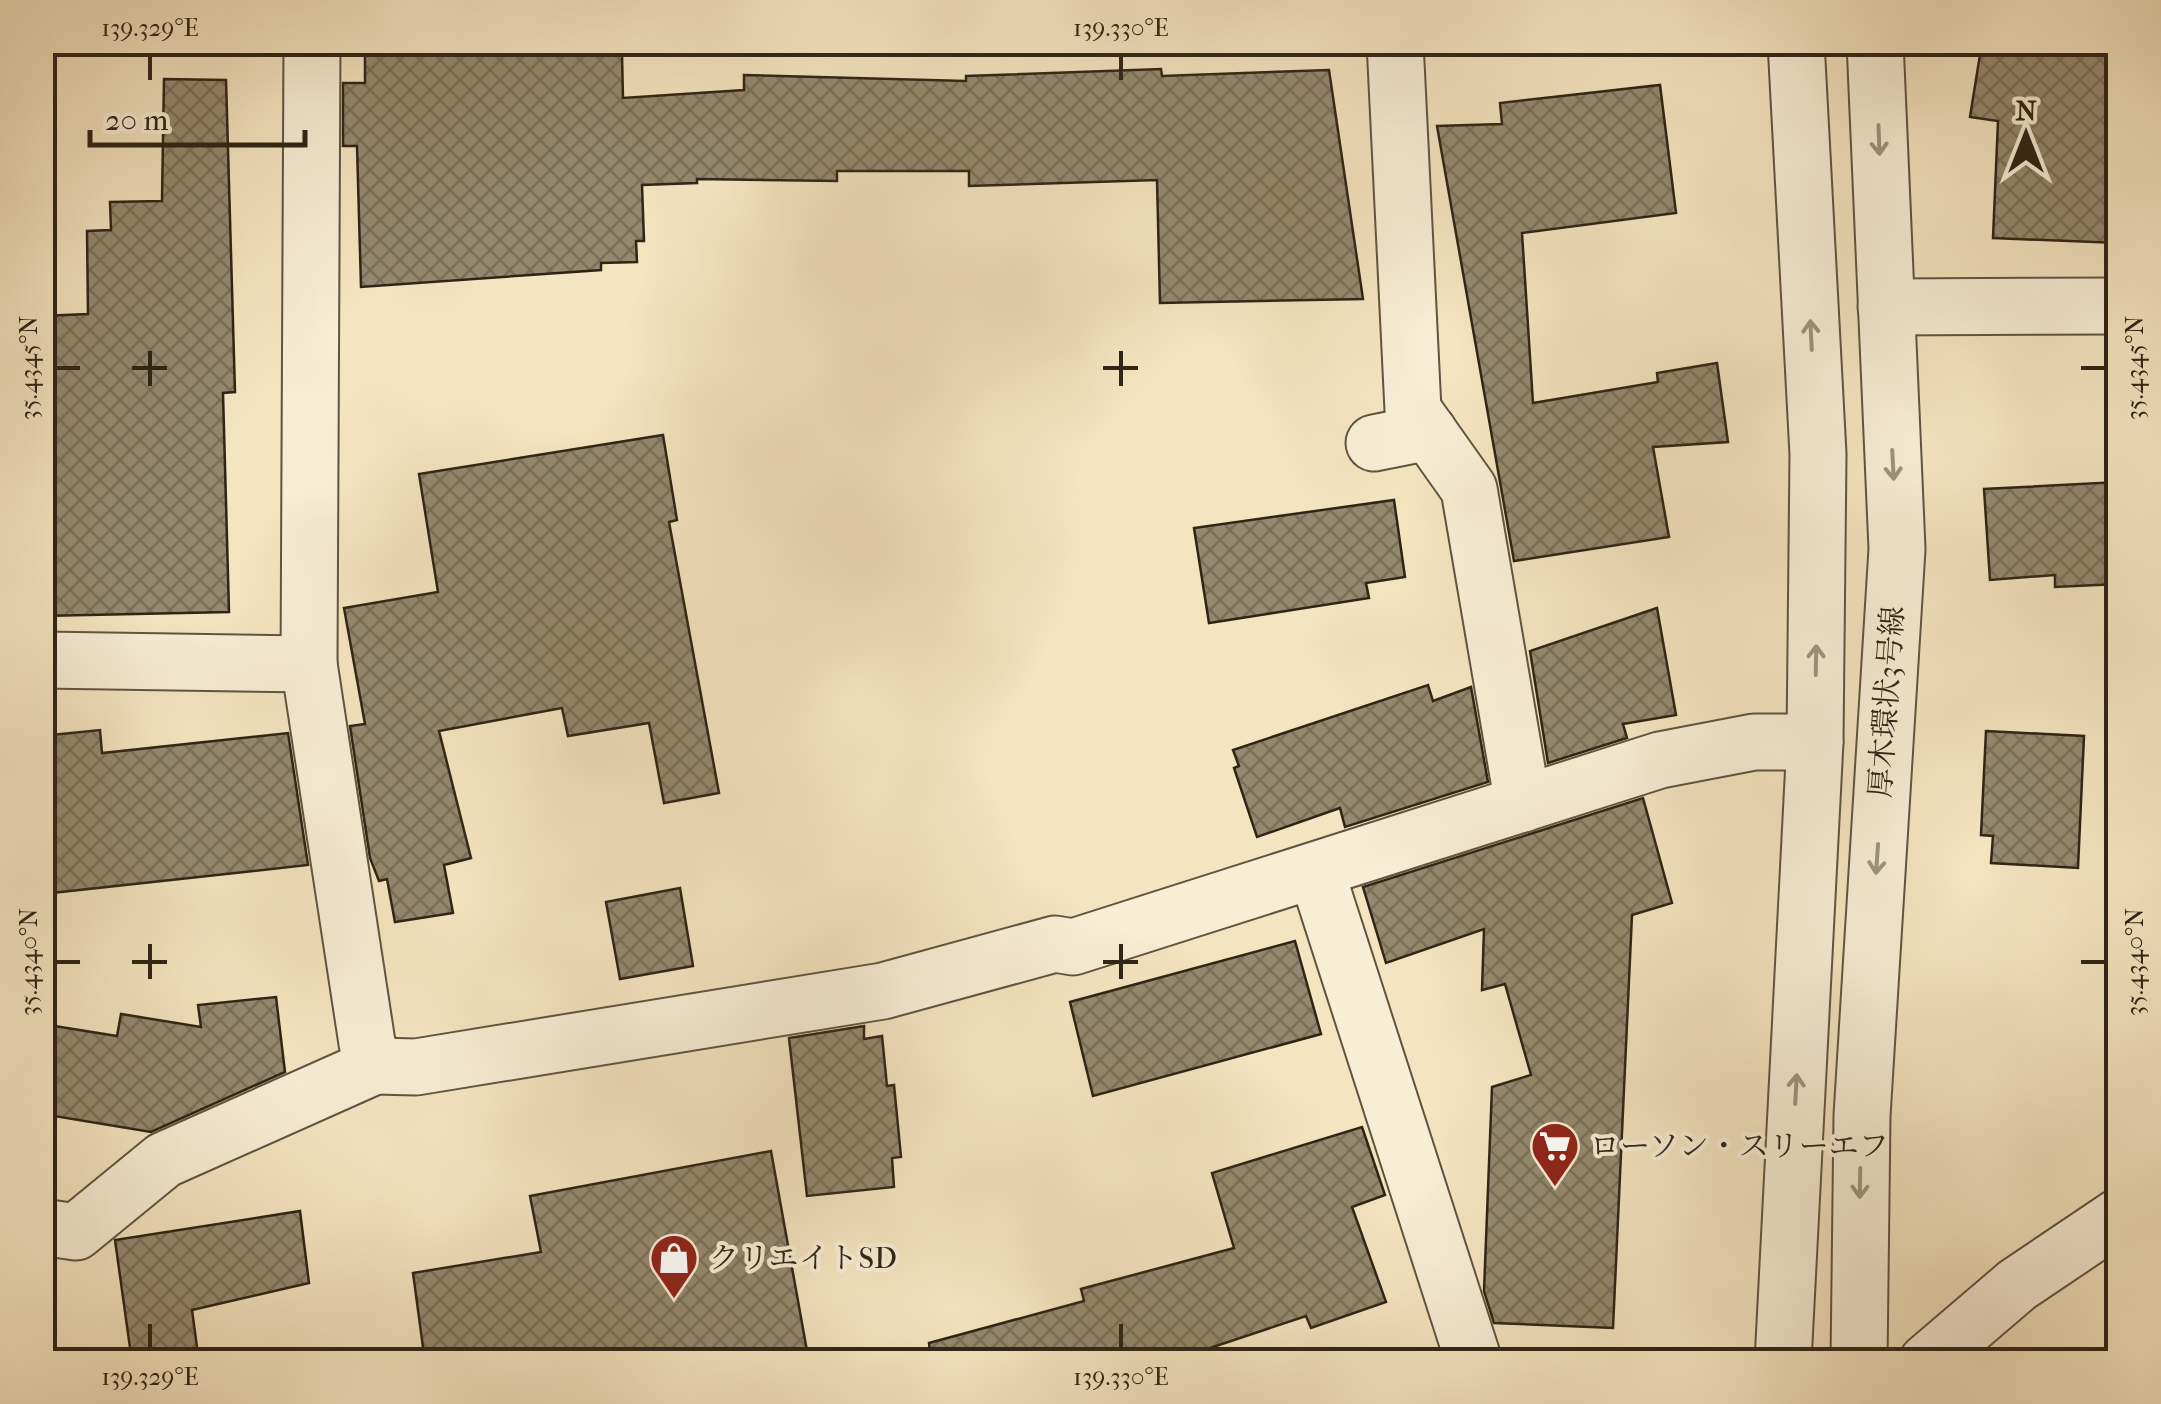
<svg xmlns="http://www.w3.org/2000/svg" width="2161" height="1404" font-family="'IM FELL French Canon','Noto Serif JP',serif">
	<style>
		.building { fill: url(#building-cross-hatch); stroke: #2f2416; stroke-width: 2.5 }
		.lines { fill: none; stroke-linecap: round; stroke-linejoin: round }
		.minor-casing { stroke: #605440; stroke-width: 59 }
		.tertiary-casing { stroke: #605440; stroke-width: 59 }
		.minor { stroke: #f8edd5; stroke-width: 55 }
		.tertiary { stroke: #f8edd5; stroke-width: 55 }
		.oneway { stroke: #9e937f }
		.ticks { fill: none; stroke: #2f2416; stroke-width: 4 }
		.labels { text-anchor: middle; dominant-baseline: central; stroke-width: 8; stroke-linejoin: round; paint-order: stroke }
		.street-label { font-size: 30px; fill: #2f2416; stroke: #f8edd5 }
		.poi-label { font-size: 30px; fill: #2f2416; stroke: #f8edd5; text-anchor: start }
		.neatline { fill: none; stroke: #2f2416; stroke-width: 4 }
		.ticks-label { font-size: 25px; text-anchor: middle; fill: #2f2416 }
	</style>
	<defs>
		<pattern id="building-cross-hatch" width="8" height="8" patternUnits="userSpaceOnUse" patternTransform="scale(2.5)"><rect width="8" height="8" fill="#95886e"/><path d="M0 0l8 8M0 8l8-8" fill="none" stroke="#7a6f59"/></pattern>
	</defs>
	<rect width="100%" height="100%" fill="#f4e4bf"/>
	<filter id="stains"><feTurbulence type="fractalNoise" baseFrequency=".002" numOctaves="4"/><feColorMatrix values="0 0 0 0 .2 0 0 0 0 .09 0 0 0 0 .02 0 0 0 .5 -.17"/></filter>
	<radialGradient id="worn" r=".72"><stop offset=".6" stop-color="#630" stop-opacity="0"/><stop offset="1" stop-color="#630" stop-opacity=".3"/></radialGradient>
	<!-- building -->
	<g class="building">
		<path d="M 365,42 L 610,42 L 611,55 L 622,54 L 623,98 L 744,90 L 744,75 L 966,81 L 966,76 L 1161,69 L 1162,76 L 1329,70 L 1363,299 L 1160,303 L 1157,180 L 969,186 L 969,171 L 837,171 L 837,181 L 697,179 L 697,183 L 642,185 L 644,241 L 636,241 L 637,262 L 601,263 L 601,270 L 361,287 L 357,146 L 343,146 L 343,83 L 365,83 Z"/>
		<path d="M 1982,42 L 2118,42 L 2118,243 L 1993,238 L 1998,121 L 1970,117 Z"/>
		<path d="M 164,79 L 226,80 L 235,392 L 223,393 L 229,612 L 42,616 L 42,316 L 88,314 L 87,231 L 111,230 L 110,202 L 162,201 Z"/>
		<path d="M 1660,85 L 1676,213 L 1522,233 L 1533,403 L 1658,382 L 1657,373 L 1717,363 L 1728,442 L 1653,447 L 1669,537 L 1514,561 L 1437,126 L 1502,124 L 1500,103 Z"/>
		<path d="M 663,435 L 677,520 L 669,522 L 719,793 L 664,803 L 649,723 L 568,736 L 562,708 L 439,731 L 471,858 L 444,865 L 453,913 L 395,922 L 387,879 L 379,881 L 370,858 L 350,726 L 365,724 L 344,608 L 438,592 L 419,474 Z"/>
		<path d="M 2118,482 L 2118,584 L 2055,587 L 2055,575 L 1990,580 L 1984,489 Z"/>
		<path d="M 1394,500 L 1405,577 L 1366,583 L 1369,598 L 1209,623 L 1194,528 Z"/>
		<path d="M 1657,608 L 1676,715 L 1623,724 L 1627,738 L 1548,763 L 1530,651 Z"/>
		<path d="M 1428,685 L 1433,701 L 1471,687 L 1488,782 L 1345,827 L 1340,808 L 1257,837 L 1234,768 L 1239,766 L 1233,750 Z"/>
		<path d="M 100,730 L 102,753 L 288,733 L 308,865 L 42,894 L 42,736 Z"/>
		<path d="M 1986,731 L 2084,736 L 2078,868 L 1991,863 L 1993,836 L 1981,835 Z"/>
		<path d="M 1643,798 L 1672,903 L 1632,915 L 1613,1328 L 1494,1323 L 1484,1291 L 1492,1087 L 1531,1075 L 1505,984 L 1482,990 L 1484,929 L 1386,963 L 1363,887 Z"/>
		<path d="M 680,888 L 693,966 L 620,979 L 606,902 Z"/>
		<path d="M 1295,941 L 1321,1034 L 1093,1096 L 1070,1002 Z"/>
		<path d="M 276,997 L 285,1072 L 151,1132 L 42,1114 L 42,1024 L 117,1036 L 121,1014 L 201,1027 L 198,1005 Z"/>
		<path d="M 864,1026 L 864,1039 L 882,1036 L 887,1086 L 894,1085 L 901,1157 L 892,1158 L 894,1187 L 807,1196 L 789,1038 Z"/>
		<path d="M 1362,1127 L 1385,1195 L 1352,1207 L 1386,1302 L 1311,1328 L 1306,1316 L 1168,1362 L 931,1362 L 929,1343 L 1084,1301 L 1081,1289 L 1234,1248 L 1212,1173 Z"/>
		<path d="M 771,1151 L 809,1362 L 425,1362 L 413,1273 L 541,1252 L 530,1196 Z"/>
		<path d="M 300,1211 L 309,1283 L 192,1310 L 199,1362 L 132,1362 L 115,1240 Z"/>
	</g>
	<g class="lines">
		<!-- minor casing -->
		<g class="minor-casing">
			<g id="minor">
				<path d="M 1395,42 L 1413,410 L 1469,489 L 1523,804"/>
				<path d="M 1886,307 L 2118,306"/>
				<path d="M 1374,443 L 1429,432"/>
				<path d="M 42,660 L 309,664 L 367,1043 L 375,1066 L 416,1067 L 883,991 L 1055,944 L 1073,947 L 1660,760 L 1754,742 L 1815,742"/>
				<path d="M 309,664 L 312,42"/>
				<path d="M 1316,871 L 1474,1362"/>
				<path d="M 42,1227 L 76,1232 L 164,1160 L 375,1066"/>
			</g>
		</g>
		<!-- tertiary casing -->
		<g class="tertiary-casing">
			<g id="tertiary">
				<path d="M 1783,1362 L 1815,742 L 1818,454 L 1796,42"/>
				<path d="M 1859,1362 L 1862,1116 L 1897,549 L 1875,42"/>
				<path d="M 1927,1362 L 2017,1285 L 2118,1217"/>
			</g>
		</g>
		<!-- minor -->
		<use href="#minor" class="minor"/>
		<!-- tertiary -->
		<use href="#tertiary" class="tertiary"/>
	</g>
	<!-- one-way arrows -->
	<defs><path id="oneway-shaft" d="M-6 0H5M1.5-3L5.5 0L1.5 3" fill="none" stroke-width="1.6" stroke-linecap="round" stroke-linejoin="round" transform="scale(2.5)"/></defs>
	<g class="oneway">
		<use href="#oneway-shaft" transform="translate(1879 140) rotate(88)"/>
		<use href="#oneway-shaft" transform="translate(1811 335) rotate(-93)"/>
		<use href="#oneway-shaft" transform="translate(1893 465) rotate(87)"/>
		<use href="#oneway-shaft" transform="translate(1816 660) rotate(-89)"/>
		<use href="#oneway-shaft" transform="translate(1877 859) rotate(94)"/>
		<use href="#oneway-shaft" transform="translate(1796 1089) rotate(-87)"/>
		<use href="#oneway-shaft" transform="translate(1860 1183) rotate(91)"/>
	</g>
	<!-- ticks -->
	<path class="ticks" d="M 150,55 L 150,80M 1121,55 L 1121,80M 150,351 L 150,386M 1121,351 L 1121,386M 55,368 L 80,368M 132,368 L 167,368M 1103,368 L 1138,368M 2081,368 L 2106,368M 150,944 L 150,979M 1121,944 L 1121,979M 55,962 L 80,962M 132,962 L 167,962M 1103,962 L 1138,962M 2081,962 L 2106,962M 150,1324 L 150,1349M 1121,1324 L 1121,1349"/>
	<!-- icons -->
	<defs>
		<g id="supermarket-pin" transform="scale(2.5)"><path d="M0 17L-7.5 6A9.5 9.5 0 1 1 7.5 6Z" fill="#8f2418" stroke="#f8edd5"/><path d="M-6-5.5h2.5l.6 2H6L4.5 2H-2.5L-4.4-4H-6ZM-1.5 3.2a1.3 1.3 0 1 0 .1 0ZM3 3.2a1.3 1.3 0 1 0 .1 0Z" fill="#fff"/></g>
		<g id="shop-pin" transform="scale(2.5)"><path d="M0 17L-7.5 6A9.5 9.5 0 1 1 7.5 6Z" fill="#8f2418" stroke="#f8edd5"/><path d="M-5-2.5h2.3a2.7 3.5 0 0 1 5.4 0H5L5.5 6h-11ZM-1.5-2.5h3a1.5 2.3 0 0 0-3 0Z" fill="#fff"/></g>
	</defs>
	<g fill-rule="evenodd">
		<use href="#supermarket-pin" x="1555" y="1146"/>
		<use href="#shop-pin" x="674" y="1258"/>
	</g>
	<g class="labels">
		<!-- street labels -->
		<g class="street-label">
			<text transform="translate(1887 702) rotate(-86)">厚木環状3号線</text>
		</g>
		<!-- poi labels -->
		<g class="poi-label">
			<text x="1590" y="1146">ローソン・スリーエフ</text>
			<text x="709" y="1258">クリエイトSD</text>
		</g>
	</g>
	<!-- margin -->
	<rect width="2161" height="1404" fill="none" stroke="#f4e4bf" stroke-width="110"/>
	<!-- north arrow -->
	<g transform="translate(2026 135)" stroke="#f8edd5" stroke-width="8" paint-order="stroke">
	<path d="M0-8L18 38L0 25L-18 38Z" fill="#2f2416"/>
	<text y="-15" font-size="28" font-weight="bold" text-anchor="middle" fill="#2f2416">N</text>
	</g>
	<!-- scale -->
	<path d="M90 130v15h215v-15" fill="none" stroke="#2f2416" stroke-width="5"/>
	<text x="105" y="130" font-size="30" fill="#2f2416" stroke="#f8edd5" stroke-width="8" paint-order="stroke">20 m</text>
	<rect x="55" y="55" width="2051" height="1294" class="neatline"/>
	<g class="ticks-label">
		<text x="150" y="36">139.329°E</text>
		<text x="1121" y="36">139.330°E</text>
		<text transform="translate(28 368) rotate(-90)" y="9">35.4345°N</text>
		<text transform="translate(2134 368) rotate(-90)" y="9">35.4345°N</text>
		<text transform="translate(28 962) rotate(-90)" y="9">35.4340°N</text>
		<text transform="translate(2134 962) rotate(-90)" y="9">35.4340°N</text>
		<text x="150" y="1385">139.329°E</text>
		<text x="1121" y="1385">139.330°E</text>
	</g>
	<rect width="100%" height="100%" filter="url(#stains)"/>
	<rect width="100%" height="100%" fill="url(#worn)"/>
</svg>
